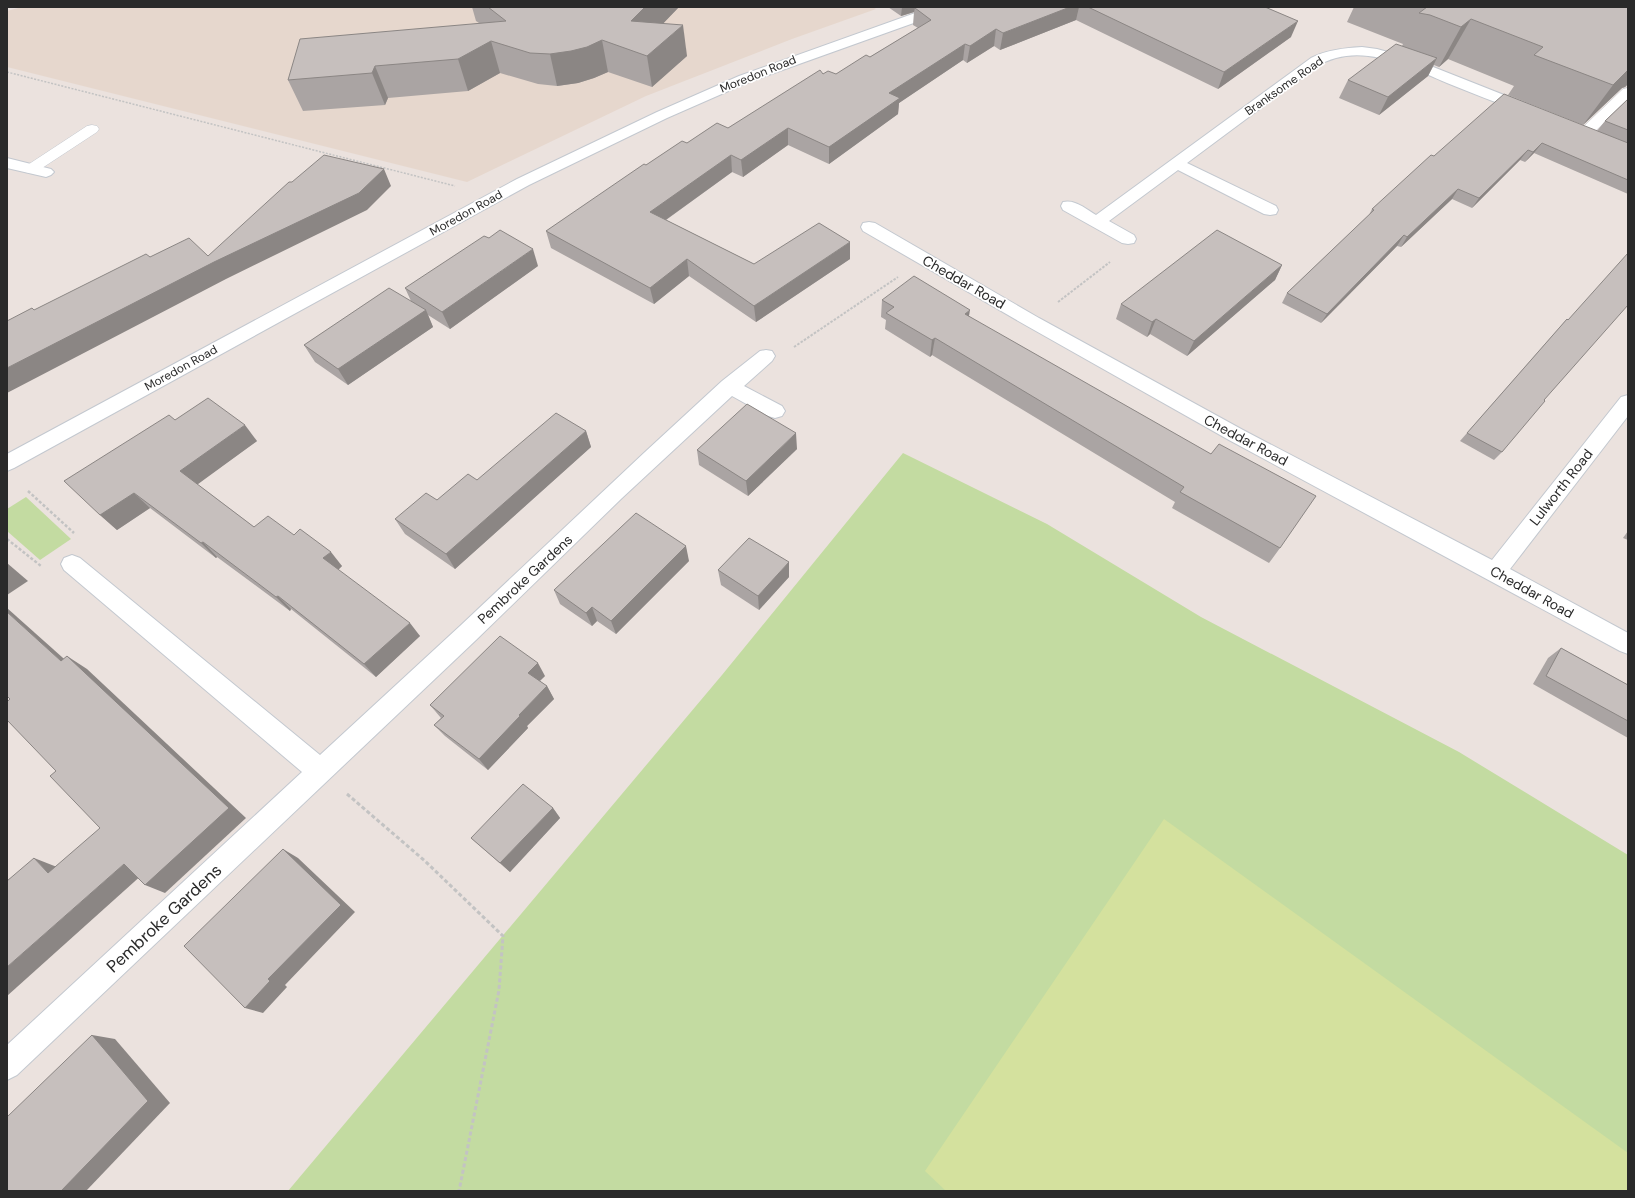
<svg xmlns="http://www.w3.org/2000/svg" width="1635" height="1198" font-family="'DM Sans',sans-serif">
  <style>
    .education { fill: #e6d7cd }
    .green { fill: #c3dba1 }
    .pitch { fill: #d4e19e }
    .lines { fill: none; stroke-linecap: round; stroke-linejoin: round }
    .service-casing { stroke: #c3c8cf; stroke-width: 1 }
    .minor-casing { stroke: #c3c8cf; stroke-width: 2 }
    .tertiary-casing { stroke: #c3c8cf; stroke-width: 2 }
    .path-far3 { stroke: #c3c3c3; stroke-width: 1.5; stroke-dasharray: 2 1.5; stroke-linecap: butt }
    .path-far2 { stroke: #c3c3c3; stroke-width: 2; stroke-dasharray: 2.5 1.5; stroke-linecap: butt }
    .path-far1 { stroke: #c3c3c3; stroke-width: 2.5; stroke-dasharray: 3 2; stroke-linecap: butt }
    .path { stroke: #c3c3c3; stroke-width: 3; stroke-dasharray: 4 2.5; stroke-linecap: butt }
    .service { fill: #fff; fill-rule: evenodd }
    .minor { fill: #fff; fill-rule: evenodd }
    .tertiary { fill: #fff; fill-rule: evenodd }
    .wall { fill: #aaa4a3 }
    .shaded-wall { fill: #8b8684 }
    .building { fill: #c6bfbd; stroke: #8b8684 }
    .labels { text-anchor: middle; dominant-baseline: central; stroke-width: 3.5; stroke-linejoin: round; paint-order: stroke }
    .far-street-label { font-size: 12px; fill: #2a2a2a; stroke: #fff }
    .street-label { font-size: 14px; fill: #2a2a2a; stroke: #fff }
    .near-street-label { font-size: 17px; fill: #2a2a2a; stroke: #fff }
  </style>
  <rect width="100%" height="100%" fill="#ebe2de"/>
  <path class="education" d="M22,7H873L876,9L792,39L646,96L467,182L7,67V11Z"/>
  <g class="green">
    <path d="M903,453L1047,524L1201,617L1459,752L1628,855V1191H288L722,675Z"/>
    <path d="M26,497L71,539L40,560L7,531V509Z"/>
  </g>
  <path class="pitch" d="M1164,819L1628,1153V1191H946L925,1171Z"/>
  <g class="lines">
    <defs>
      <g id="service">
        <path d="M1628,88V100L1590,136L1585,137L1580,136L1578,133L1580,130L1623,89Z"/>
        <path d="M92,125L97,126L99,129L97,132L36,172L31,173L26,172L24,169L26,166L87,126Z"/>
      </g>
      <g id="minor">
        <path d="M1362,47L1377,49L1413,59L1532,106L1534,109L1532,112L1527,113L1522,112C1497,103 1472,93 1447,83C1407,66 1358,40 1316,67L1187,163L1276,206L1278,210L1276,214L1270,215L1264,214L1178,170L1109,221L1134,235L1136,239L1134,243L1128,244L1122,243L1063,210L1061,206L1063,202C1075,199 1086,209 1096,215L1311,58C1326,50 1344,48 1362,47Z"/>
        <path d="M7,158L51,169L54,172L51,175L46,177L7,168Z"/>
        <path d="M869,222L875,223L1039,318L1243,430L1492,560L1621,397L1628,395V416L1510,569L1628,633V654L1620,651L1229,440L1027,326L863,231L861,227L863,223Z"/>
        <path d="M766,350L772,351L775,356L772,361L744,386L782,406L785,411L782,416L775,418L768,416L732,396L622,498L476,640L17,1075L7,1080V1045L302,772L64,570L61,564L64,558L72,555L80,558L320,755L460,626L645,452L722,381L760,351Z"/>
      </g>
      <path id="tertiary" d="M932,7H952L950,10L749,82L667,118L529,185L14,468L7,471V454L517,179L657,112L739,76Z"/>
    </defs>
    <use href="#service" class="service-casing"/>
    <use href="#minor" class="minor-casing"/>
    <use href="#tertiary" class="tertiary-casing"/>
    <path class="path-far3" d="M7,72L455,186"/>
    <g class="path-far2">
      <path d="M1058,302L1110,262"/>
      <path d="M794,347L898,277"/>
    </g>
    <g class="path-far1">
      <path d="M28,491L74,533"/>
      <path d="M7,539L41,566"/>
    </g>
    <path class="path" d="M347,794L425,861L503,936L499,990L459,1191"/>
    <use href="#service" class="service"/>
    <use href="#minor" class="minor"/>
    <use href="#tertiary" class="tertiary"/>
  </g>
  <g class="wall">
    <path d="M472,7H679L663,23L687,56L652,87L608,72L594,78L578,83L557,86L538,84L500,73L468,91L388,98L385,105L303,111L288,80L479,23L476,21Z"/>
    <path d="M888,7H1265L1291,37L1218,89L1076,20L1000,50L994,46L967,63L963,60L899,103L898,114L829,164L788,145L743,177L732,172L666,220L754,264L850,259L756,322L689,276L654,304L551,248L546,231L646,165L687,143L728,128L823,74H836L870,57L918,28L913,25L914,12L901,16Z"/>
    <path d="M1354,7H1628V84L1625,87L1622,88L1583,125L1508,95L1514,86L1448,59L1439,67L1434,65L1428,76L1379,115L1339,98L1348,80L1402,46L1403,44L1347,22Z"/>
    <path d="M1628,99V194L1534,153L1525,162L1520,160L1472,208L1452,199L1401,247L1397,246L1321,323L1282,303L1287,293L1369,215L1372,209L1434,156L1597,131L1605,121Z"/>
    <path d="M1282,265L1275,280L1187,356L1150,334L1147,337L1116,319L1121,304Z"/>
    <path d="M538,266L450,329L428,315L433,327L348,385L315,362L304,345L350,315L411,301L405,288Z"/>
    <path d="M882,300L969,316L1280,548L1269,563L1172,508L1175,502L932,355L930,357L885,329L886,320L881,317Z"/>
    <path d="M1567,319L1544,400L1502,452L1494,460L1460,441Z"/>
    <path d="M175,420L257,441L197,484L254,527L294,535L342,566L338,570L420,636L376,677L291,609L290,611L217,557L216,558L150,508L117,530L100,515Z"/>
    <path d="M586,431L591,447L455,569L405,534L395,519L437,500L477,480Z"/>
    <path d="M797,449L748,496L699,465L697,450Z"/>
    <path d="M1628,531V540L1623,538Z"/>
    <path d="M689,561L616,634L597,621L592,626L560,604L554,590Z"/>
    <path d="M718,570L789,577L759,610L721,585Z"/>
    <path d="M1561,648L1628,685V738L1533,684L1548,658Z"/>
    <path d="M545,676L540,681L547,686L554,699L527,726L528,728L488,770L445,736L434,725L441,718L430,705Z"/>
    <path d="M553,808L560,818L510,872L471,838Z"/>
  </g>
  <g class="shaded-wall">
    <path d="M645,7H679L636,52L631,21Z"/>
    <path d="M902,7H928L915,8L914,12L901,16Z"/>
    <path d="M1070,7H1079L1076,20L1000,50L1003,33Z"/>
    <path d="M1471,19L1448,59L1439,67L1461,27Z"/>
    <path d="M1298,21L1291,37L1218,89L1224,72Z"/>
    <path d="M683,25L687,56L652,87L647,56Z"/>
    <path d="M996,29L994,46L967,63L970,46Z"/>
    <path d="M602,40L608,72L594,78L578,83L557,86L550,54Z"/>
    <path d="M491,41L500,73L468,91L458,59Z"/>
    <path d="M965,44L963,60L899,103L898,114L829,164V147L889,93Z"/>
    <path d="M1437,58L1428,76L1379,115L1388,97Z"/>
    <path d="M375,66L388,98L385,105L372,73Z"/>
    <path d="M1628,70V84L1625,87L1622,88L1583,125L1613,85Z"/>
    <path d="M788,128V145L743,177L741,160Z"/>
    <path d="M1542,143L1534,153L1525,162L1533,152Z"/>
    <path d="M1528,150L1520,160L1472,208L1479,198Z"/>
    <path d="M731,155L732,172L653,229L650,212Z"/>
    <path d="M384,169L391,186L367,210L226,279L7,393V368Z"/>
    <path d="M1458,189L1452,199L1401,247L1407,237Z"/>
    <path d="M1404,235L1397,246L1321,323L1327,314Z"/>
    <path d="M850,242V259L756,322L754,306Z"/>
    <path d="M533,249L538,266L450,329L442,312Z"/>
    <path d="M687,259L689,276L654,304L650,288Z"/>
    <path d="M1282,265L1275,280L1187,356L1194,341Z"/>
    <path d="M426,310L433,327L348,385L338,369Z"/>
    <path d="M970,310L967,327L965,314Z"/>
    <path d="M1156,319L1150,334L1147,337L1152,322Z"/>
    <path d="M935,338L932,355L930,357L932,340Z"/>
    <path d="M245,425L257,441L194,487L180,471Z"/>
    <path d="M586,431L591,447L455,569L446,554Z"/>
    <path d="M796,433L797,449L748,496L746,481Z"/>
    <path d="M134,493L150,508L117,530L100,515Z"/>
    <path d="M203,542L217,557L216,558L201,543Z"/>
    <path d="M686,546L689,561L616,634L611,621Z"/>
    <path d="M331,552L342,566L335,573L323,558Z"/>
    <path d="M789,562V577L759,610L758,596Z"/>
    <path d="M7,563L28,581L7,595Z"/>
    <path d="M278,596L291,609L290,611L276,597Z"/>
    <path d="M592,607L597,621L592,626L586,613Z"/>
    <path d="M7,608L81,674L61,661L7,612Z"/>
    <path d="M410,623L420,636L376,677L364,664Z"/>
    <path d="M67,656L87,669L246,818L165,893L145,885Z"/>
    <path d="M538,663L545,676L535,685L528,673Z"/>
    <path d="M547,686L554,699L527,726L528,728L488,770L479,759L519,715Z"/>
    <path d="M553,808L560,818L510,872L500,863Z"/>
    <path d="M283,849L298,858L355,912L285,985L287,987L263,1013L245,1008L268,979Z"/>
    <path d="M34,858L57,867L48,873Z"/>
    <path d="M124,864L144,873L7,996V967Z"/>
    <path d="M92,1035L115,1039L170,1103L86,1191H61Z"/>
  </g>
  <g class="building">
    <path d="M488,7H645L631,21L683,25L647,56L602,40L587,47L571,51L550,54L530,53L491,41L458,59L375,66L372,73L288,80L300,39L506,21Z"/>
    <path d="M918,7H1070L1003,33L996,29L970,46L965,44L889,93L900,98L829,147L788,128L741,160L731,155L650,212L754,264L819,223L850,242L754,306L687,259L650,288L546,231L644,164L646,165L682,141L687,143L717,123L728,128L820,70L823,74L828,71L836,74L866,55L870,57L931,20L915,8Z"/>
    <path d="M1088,7H1265L1298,21L1224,72Z"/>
    <path d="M1427,7H1628V70L1613,85L1534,55L1543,47L1471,19L1461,27L1430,15L1419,13Z"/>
    <path d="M1396,44L1437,58L1388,97L1348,80Z"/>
    <path d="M1504,94L1628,143V180L1542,143L1533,152L1528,150L1479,198L1458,189L1407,237L1404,235L1327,314L1287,293L1374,210L1372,209L1431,155L1434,156Z"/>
    <path d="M1628,99V130L1605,121Z"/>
    <path d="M324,155L384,169L359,193L214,262L7,368V321L32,308L34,310L146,254L150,257L189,238L208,256L289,182H292Z"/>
    <path d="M500,230L533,249L442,312L405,288L484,236L489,238Z"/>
    <path d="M1217,230L1282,265L1194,341L1156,319L1152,322L1121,304Z"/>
    <path d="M1628,253V305L1544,400L1545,401L1502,452L1467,433L1567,319L1568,320Z"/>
    <path d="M914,276L970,310L965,314L1211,454L1219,444L1316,496L1280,548L1180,492L1184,487L935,338L932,340L886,313L894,307L882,300Z"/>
    <path d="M389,288L426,310L338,369L304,345Z"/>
    <path d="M208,398L245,425L180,471L254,527L268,516L294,535L300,529L331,552L323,558L410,623L364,664L278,596L276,597L203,542L201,543L134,493L100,515L64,481L169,415L175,420Z"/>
    <path d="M747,404L796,433L746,481L697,450Z"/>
    <path d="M556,413L586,431L446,554L395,519L426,493L437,500L468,474L477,480Z"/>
    <path d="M636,513L686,546L611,621L592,607L586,613L554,590Z"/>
    <path d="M749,538L789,562L758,596L718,570Z"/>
    <path d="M7,612L61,661L67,656L229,808L145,885L124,864L7,967V881L34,858L48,873L100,828L50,776L56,771L7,720V702L10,699L7,696Z"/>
    <path d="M500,636L538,663L528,673L547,686L519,715L520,716L479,759L434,725L444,716L430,705Z"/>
    <path d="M1561,648L1628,685V721L1546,676Z"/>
    <path d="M523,784L553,808L500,863L471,838Z"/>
    <path d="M283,849L341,905L268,979L270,981L245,1008L184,946Z"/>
    <path d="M92,1035L148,1101L61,1191H7V1117Z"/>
  </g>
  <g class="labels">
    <g class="far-street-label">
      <text transform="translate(758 74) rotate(-22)">Moredon Road</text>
      <text transform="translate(1284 86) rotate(-35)">Branksome Road</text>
      <text transform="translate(466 213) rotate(-29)">Moredon Road</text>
      <text transform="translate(181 368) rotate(-29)">Moredon Road</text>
    </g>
    <g class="street-label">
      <text transform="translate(964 282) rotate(30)">Cheddar Road</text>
      <text transform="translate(1246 440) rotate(28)">Cheddar Road</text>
      <text transform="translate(1561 487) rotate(-52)">Lulworth Road</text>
      <text transform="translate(525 579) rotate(-43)">Pembroke Gardens</text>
      <text transform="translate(1532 592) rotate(29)">Cheddar Road</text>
    </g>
    <g class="near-street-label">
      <text transform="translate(164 918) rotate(-43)">Pembroke Gardens</text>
    </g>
  </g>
  <rect width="1635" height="1198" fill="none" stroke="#2a2a2a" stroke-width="16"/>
</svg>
